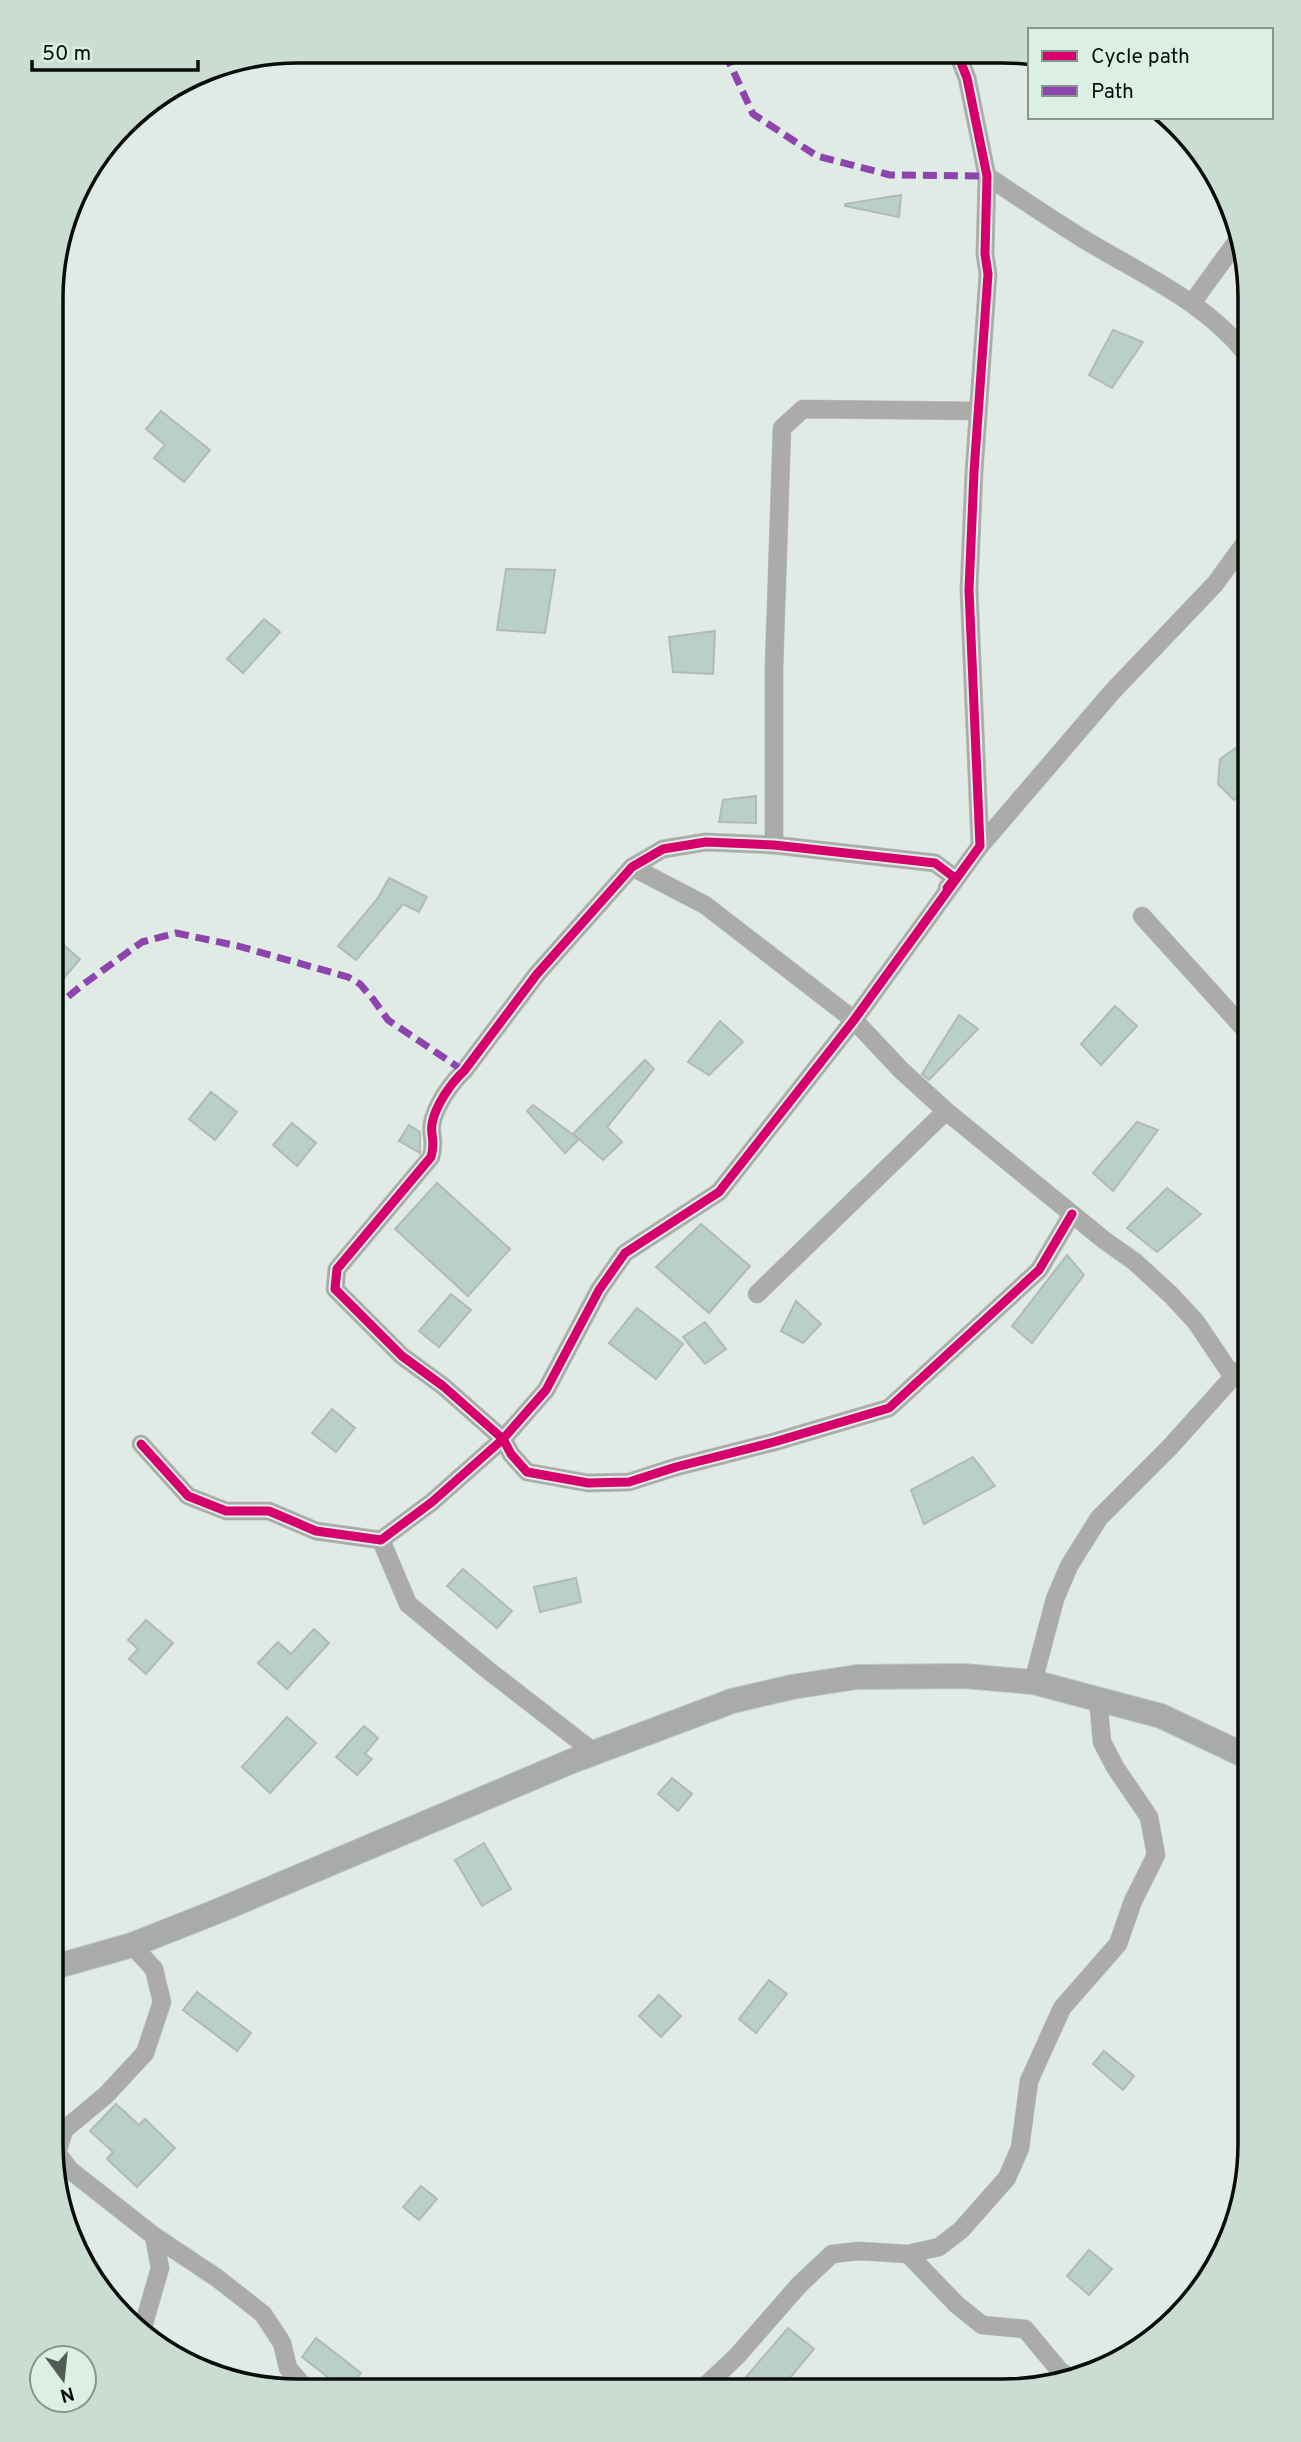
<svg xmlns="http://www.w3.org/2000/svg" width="1301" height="2442" font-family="Overpass,sans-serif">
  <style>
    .building { fill: #b8d0c5; stroke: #b1bab5; stroke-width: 2 }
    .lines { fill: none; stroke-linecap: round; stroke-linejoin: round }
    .street-casing { stroke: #bec7c2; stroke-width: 19 }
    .secondary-casing { stroke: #bec7c2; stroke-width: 26 }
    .street { stroke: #abacaa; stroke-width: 18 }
    .secondary { stroke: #a9aba9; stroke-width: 24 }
    .quiet { stroke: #8e44ad; stroke-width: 7; stroke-dasharray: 14 7; stroke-linecap: butt }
    .cycleway-casing { stroke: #dcefe5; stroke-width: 13 }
    .cycleway { stroke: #d6006c; stroke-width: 9 }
    .rim { fill: none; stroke: #070d0a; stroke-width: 3.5 }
  </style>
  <rect width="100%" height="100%" fill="#e0ebe5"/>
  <g class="building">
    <path d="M901,195L899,217L845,206V204Z"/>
    <path d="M1113,330L1143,342L1112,388L1089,375Z"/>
    <path d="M161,411L210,450L184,482L154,458L165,445L146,429Z"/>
    <path d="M506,569L555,570L545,633L497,630Z"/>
    <path d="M264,619L280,632L243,673L227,659Z"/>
    <path d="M715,631L713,674L673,672L669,637Z"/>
    <path d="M1236,748L1243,752L1250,750V784L1234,800L1218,784L1220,759Z"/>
    <path d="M756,796V823L719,822L723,800Z"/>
    <path d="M389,878L427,897L419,912L403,904L356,960L338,946L378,898Z"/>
    <path d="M60,942L80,959L52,992V951Z"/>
    <path d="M1115,1006L1137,1026L1101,1065L1081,1044Z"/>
    <path d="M959,1015L978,1029L929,1080L922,1074Z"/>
    <path d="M720,1021L743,1042L709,1075L688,1062Z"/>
    <path d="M645,1060L654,1069L607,1127L622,1142L603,1160L573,1134Z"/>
    <path d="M211,1092L237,1112L215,1140L189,1119Z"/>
    <path d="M533,1105L579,1139L565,1153L527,1111Z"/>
    <path d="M1137,1122L1158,1130L1113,1191L1093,1173Z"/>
    <path d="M292,1123L316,1143L297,1166L273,1145Z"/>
    <path d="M409,1125L420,1132V1153L399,1141Z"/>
    <path d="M437,1183L510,1249L468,1296L395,1229Z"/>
    <path d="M1167,1188L1201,1214L1157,1252L1127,1228Z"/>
    <path d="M701,1224L750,1266L709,1313L656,1267Z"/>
    <path d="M1067,1255L1084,1275L1032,1343L1012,1326Z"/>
    <path d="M451,1294L471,1310L439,1347L419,1331Z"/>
    <path d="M796,1301L821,1324L803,1343L781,1331Z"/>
    <path d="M637,1308L683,1344L656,1379L609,1343Z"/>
    <path d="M705,1322L726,1349L705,1364L683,1337Z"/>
    <path d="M332,1409L355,1428L336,1452L312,1433Z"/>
    <path d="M973,1457L995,1486L924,1524L911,1490Z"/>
    <path d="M463,1569L512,1611L497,1628L447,1586Z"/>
    <path d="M576,1578L581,1602L540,1612L534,1587Z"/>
    <path d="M146,1620L173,1643L146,1674L129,1659L138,1649L128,1640Z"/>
    <path d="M314,1629L329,1643L287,1689L258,1663L278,1642L291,1654Z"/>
    <path d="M287,1717L316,1743L270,1793L242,1767Z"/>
    <path d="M364,1726L378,1738L365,1754L372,1759L357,1775L336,1757Z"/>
    <path d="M672,1778L692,1794L678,1811L658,1794Z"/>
    <path d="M484,1843L511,1889L482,1906L455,1860Z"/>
    <path d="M769,1980L787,1994L756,2033L739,2019Z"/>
    <path d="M197,1992L251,2033L237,2051L183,2010Z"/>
    <path d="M659,1995L681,2016L661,2037L639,2016Z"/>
    <path d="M1104,2051L1134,2076L1123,2090L1093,2064Z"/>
    <path d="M116,2104L139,2125L145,2119L175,2148L137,2187L107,2159L113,2152L90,2131Z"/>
    <path d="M421,2186L437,2199L419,2220L403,2207Z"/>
    <path d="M1089,2250L1112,2269L1089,2295L1067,2276Z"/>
    <path d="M788,2328L814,2349L779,2391L735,2390Z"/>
    <path d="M316,2338L361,2373L348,2389H343L302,2357Z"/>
  </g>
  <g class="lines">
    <defs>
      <g id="street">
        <path d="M987,176C1023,200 1058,224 1095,246C1150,278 1212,307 1250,359"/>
        <path d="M1192,303L1240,237"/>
        <path d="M774,845V668L782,428L803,409L978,411"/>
        <path d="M980,846L1112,692L1215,584L1250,536"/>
        <path d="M632,867L705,905L854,1020L901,1070L946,1111L1104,1240L1135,1262L1171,1295L1196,1322L1233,1377L1170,1447L1099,1518L1069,1566L1055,1599L1033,1682"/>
        <path d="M947,888L955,878L935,863L774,845L706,842L663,849L632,867L537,974L464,1071C451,1083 435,1106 432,1124C430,1136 436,1141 431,1157L337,1269L335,1289L402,1356L443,1386L503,1439L511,1454L527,1472L588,1483L629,1482L676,1467L774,1442L889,1408L1039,1270L1072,1214"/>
        <path d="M1142,916L1250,1035"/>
        <path d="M757,1294L946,1111"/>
        <path d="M1233,1377L1250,1361"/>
        <path d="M141,1444L188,1496L226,1511H269L316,1531L381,1540L432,1502L503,1439L546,1390L599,1290L625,1253L719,1192L854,1020L980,846L969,590L974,472L988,274L985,254L987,176L967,78L958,55"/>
        <path d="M381,1540L408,1604L489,1671L595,1753"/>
        <path d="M132,1945L154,1969L162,2002L145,2053L106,2095L64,2130L57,2153L70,2170L154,2236L160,2268L141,2334"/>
        <path d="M154,2236L217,2278L263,2314L282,2343L288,2368L306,2389"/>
        <path d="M908,2254L956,2304L982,2325L1025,2329L1060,2371L1074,2380"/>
        <path d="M701,2390L737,2356L799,2285L832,2254L859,2251L908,2254L939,2247L961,2230L1007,2178L1020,2148L1029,2081L1062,2008L1118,1944L1133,1901L1156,1855L1149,1817L1115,1767L1102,1742L1098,1698"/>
      </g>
      <path id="secondary" d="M51,1968L132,1945L218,1911L572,1761L732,1701L792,1687L857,1677L964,1676L1033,1682L1161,1716L1250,1758"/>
    </defs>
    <use href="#street" class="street-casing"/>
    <use href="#secondary" class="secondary-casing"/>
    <use href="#street" class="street"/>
    <use href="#secondary" class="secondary"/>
    <g class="quiet">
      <path d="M725,53L753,114L817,156L890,175L987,176"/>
      <path d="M52,1010L81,986L142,942L176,933L238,946L348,977L360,984L373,999L388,1020L464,1071"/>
    </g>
    <defs>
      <g id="cycleway">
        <path d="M947,888L955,878L935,863L774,845L706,842L663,849L632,867L537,974L464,1071C451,1083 435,1106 432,1124C430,1136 436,1141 431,1157L337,1269L335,1289L402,1356L443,1386L503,1439L511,1454L527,1472L588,1483L629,1482L676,1467L774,1442L889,1408L1039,1270L1072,1214"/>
        <path d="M141,1444L188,1496L226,1511H269L316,1531L381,1540L432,1502L503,1439L546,1390L599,1290L625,1253L719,1192L854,1020L980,846L969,590L974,472L988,274L985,254L987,176L967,78L958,55"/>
      </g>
    </defs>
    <use href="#cycleway" class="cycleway-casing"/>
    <use href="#cycleway" class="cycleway"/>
  </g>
  <path d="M0 0H1301V2442H0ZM298 63H1003A235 235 0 0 1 1238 298V2144A235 235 0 0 1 1003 2379H298A235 235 0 0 1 63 2144V298A235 235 0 0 1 298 63Z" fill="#cbddd3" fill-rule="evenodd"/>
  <path class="rim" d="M298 63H1003A235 235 0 0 1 1238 298V2144A235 235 0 0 1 1003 2379H298A235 235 0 0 1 63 2144V298A235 235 0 0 1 298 63Z"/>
  <rect x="1028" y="28" width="245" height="91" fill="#dcefe5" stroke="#87958d" stroke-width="2"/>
  <rect x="1042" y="51" width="35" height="10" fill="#d6006c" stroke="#87958d" stroke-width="2"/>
  <text x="1091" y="63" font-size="21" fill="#070d0a">Cycle path</text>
  <rect x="1042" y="86" width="35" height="10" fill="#8e44ad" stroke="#87958d" stroke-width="2"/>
  <text x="1091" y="98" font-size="21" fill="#070d0a">Path</text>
  <g transform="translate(63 2379) rotate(165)"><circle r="33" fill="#dcefe5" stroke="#87958d" stroke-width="2"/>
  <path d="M0-5L12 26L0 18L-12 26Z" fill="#535b57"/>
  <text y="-10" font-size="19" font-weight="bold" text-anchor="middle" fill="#070d0a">N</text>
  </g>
  <path d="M32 60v10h166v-10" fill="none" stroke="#070d0a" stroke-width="3.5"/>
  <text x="42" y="60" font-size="21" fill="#070d0a" stroke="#dcefe5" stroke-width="5" paint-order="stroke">50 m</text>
</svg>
